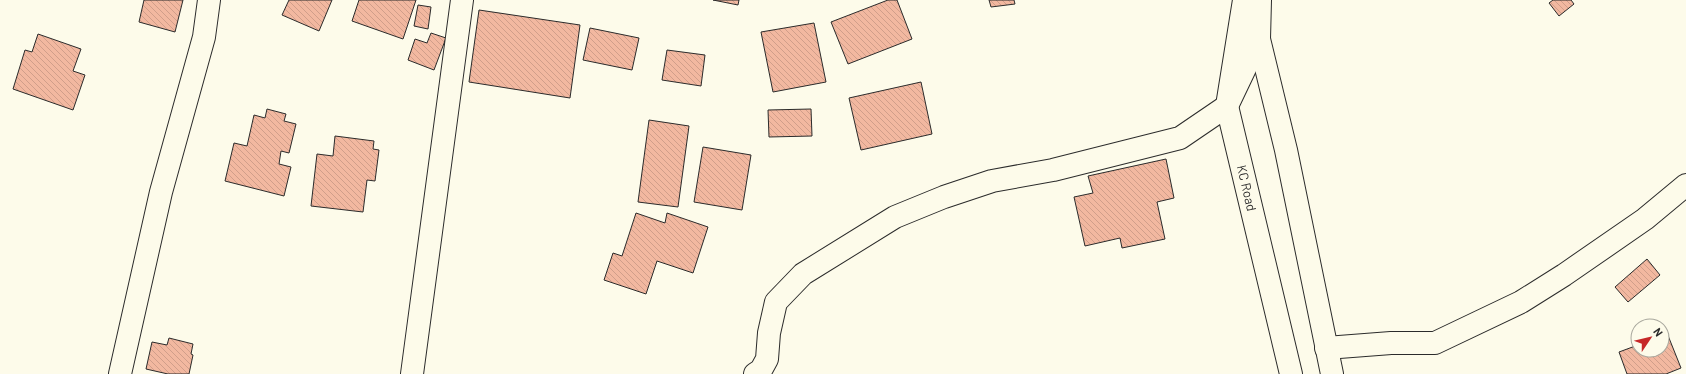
<svg xmlns="http://www.w3.org/2000/svg" width="1686" height="374" font-family="Barlow,sans-serif">
  <style>
    .building { fill: url(#building-back-hatch); stroke: #2b2b2b }
    .lines { fill: none; stroke-linecap: round; stroke-linejoin: round }
    .minor-casing { stroke: #2b2b2b; stroke-width: 24 }
    .minor { stroke: #fdfbea; stroke-width: 22 }
    .labels { text-anchor: middle; dominant-baseline: central; stroke-width: 3; stroke-linejoin: round; paint-order: stroke }
    .street-label { font-size: 13px; fill: #2b2b2b; stroke: #fdfbea }
  </style>
  <defs>
    <pattern id="building-back-hatch" width="6" height="6" patternUnits="userSpaceOnUse"><rect width="6" height="6" fill="#f2b8a0"/><path d="M-1 5l2 2M0 0l6 6M5-1l2 2" fill="none" stroke="#d09e8a"/></pattern>
  </defs>
  <rect width="100%" height="100%" fill="#fdfbea"/>
  <g class="building">
    <path d="M144,0H183L175,32L139,22Z"/>
    <path d="M289,0H332L319,31L282,15Z"/>
    <path d="M359,0H416L403,39L352,21Z"/>
    <path d="M713,0H739L738,5Z"/>
    <path d="M888,0H897L912,39L848,64L831,22Z"/>
    <path d="M989,0H1014L1015,4L991,7Z"/>
    <path d="M1553,0H1571L1574,4L1559,16L1549,3Z"/>
    <path d="M418,5L431,7L428,29L414,26Z"/>
    <path d="M479,10L580,25L570,98L469,82Z"/>
    <path d="M814,23L826,82L773,92L761,32Z"/>
    <path d="M590,28L639,38L632,70L583,60Z"/>
    <path d="M431,33L446,38L434,70L408,60L415,39L427,43Z"/>
    <path d="M38,34L81,49L73,71L85,75L73,110L13,89L25,50L32,52Z"/>
    <path d="M667,50L705,55L701,86L662,80Z"/>
    <path d="M921,82L932,134L861,150L849,98Z"/>
    <path d="M267,109L286,114L284,121L296,124L289,153L281,151L279,164L291,167L284,196L225,181L234,143L247,146L254,115L265,118Z"/>
    <path d="M811,109L812,136L769,137L768,110Z"/>
    <path d="M649,120L689,126L678,207L638,202Z"/>
    <path d="M335,136L374,141L373,149L379,150L375,181L367,180L363,212L311,206L317,154L333,156Z"/>
    <path d="M703,147L751,155L742,210L694,202Z"/>
    <path d="M1166,159L1174,198L1157,202L1165,239L1122,248L1120,238L1085,246L1074,197L1093,193L1088,176Z"/>
    <path d="M636,213L665,223L667,213L708,227L693,273L657,261L646,294L604,280L613,253L622,256Z"/>
    <path d="M1647,259L1660,275L1628,302L1615,287Z"/>
    <path d="M1667,333L1681,368L1666,374H1627L1619,352L1638,345V350H1662V335Z"/>
    <path d="M169,338L193,344L191,354L193,355L189,374H168L146,369L152,342L167,345Z"/>
  </g>
  <g class="lines">
    <defs>
      <g id="minor">
        <path d="M1244,0L1227,106L1291,374"/>
        <path d="M1259,39L1286,150L1332,374"/>
        <path d="M1326,348L1391,343H1435L1521,302L1564,275L1645,219L1686,185"/>
        <path d="M120,374L161,192L204,37L209,0"/>
        <path d="M412,374L462,0"/>
        <path d="M755,374L761,370L767,359L769,333L776,302L803,274L895,217L944,197L992,181L1053,170L1180,138L1227,106L1259,39L1260,0"/>
      </g>
    </defs>
    <use href="#minor" class="minor-casing"/>
    <use href="#minor" class="minor"/>
  </g>
  <g class="labels">
    <g class="street-label">
      <text transform="translate(1247 188) rotate(77)">KC Road</text>
    </g>
  </g>
  <g transform="translate(1650 338) rotate(55)"><circle r="19" fill="#fdfbea" stroke="#a9a89e"/>
  <path d="M0-3L7 15L0 10L-7 15Z" fill="#c62828"/>
  <text y="-6" font-size="11" font-weight="bold" text-anchor="middle" fill="#2b2b2b">N</text>
  </g>
</svg>
